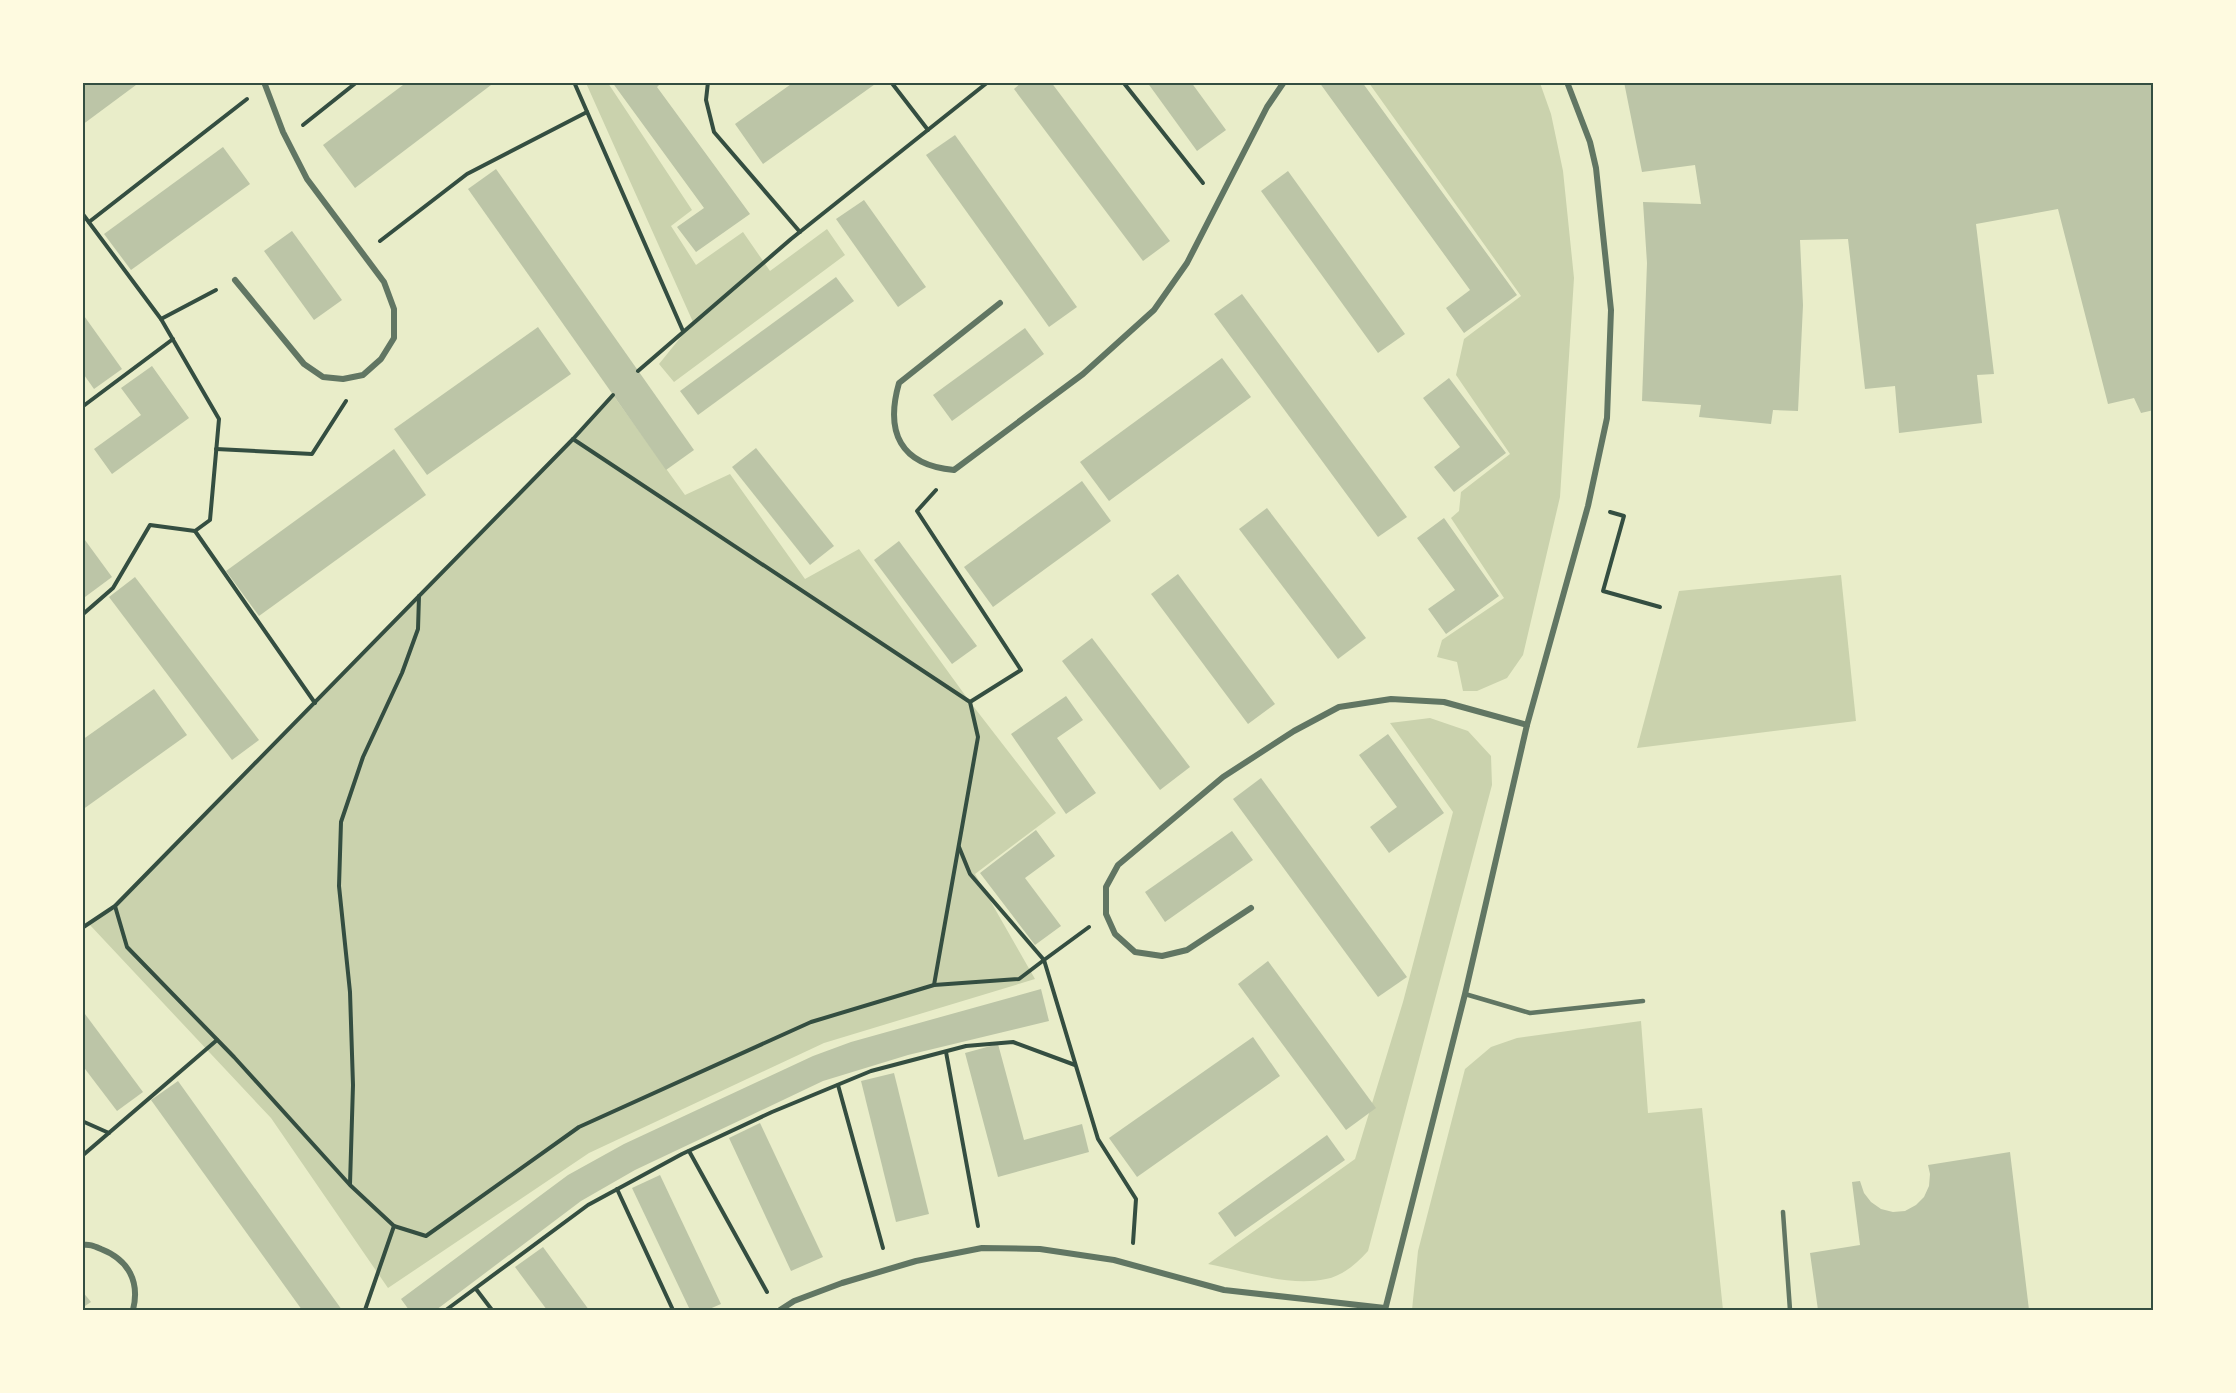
<svg xmlns="http://www.w3.org/2000/svg" width="2236" height="1393" font-family="'Work Sans',sans-serif">
  <style>
    .green { fill: #cad2ad }
    .building { fill: #bcc5a7 }
    .lines { fill: none; stroke-linecap: round; stroke-linejoin: round }
    .path { stroke: #344e41; stroke-width: 4 }
    .service { stroke: #617663; stroke-width: 4.5 }
    .minor { stroke: #617663; stroke-width: 6 }
    .neatline { fill: none; stroke: #344e41; stroke-width: 2 }
  </style>
  <rect width="100%" height="100%" fill="#e9edc9"/>
  <g class="green">
    <path d="M586,83H608L692,210L671,226L696,265L743,232L770,271L827,229L845,255L674,382L659,364L693,322Z"/>
    <path d="M1369,83H1540L1551,114L1563,171L1574,278L1560,497L1523,655L1507,678L1477,691H1463L1457,662L1437,657L1442,640L1504,598L1451,518L1459,511L1461,492L1510,454L1456,375L1464,339L1521,296Z"/>
    <path d="M613,395L685,495L730,474L805,579L859,549L970,702L1056,813L975,874L1035,979L824,1043L589,1153L388,1288L271,1118L89,924L115,906L573,439Z"/>
    <path d="M1841,575L1856,721L1637,748L1679,591Z"/>
    <path d="M1430,718L1468,731L1491,756L1492,785L1368,1251C1357,1263 1343,1276 1326,1279C1288,1287 1245,1271 1208,1264L1355,1159L1403,1002L1453,812L1390,723Z"/>
    <path d="M1641,1021L1648,1113L1702,1108L1723,1310H1412L1418,1251L1465,1069L1491,1047L1517,1038Z"/>
  </g>
  <g class="building">
    <path d="M82,82H140L82,125Z"/>
    <path d="M407,82H495L355,188L323,145Z"/>
    <path d="M612,82H662L657,87L750,214L696,252L677,227L704,208Z"/>
    <path d="M794,82H878L763,164L735,124Z"/>
    <path d="M1022,82H1051L1170,241L1143,261L1014,89Z"/>
    <path d="M1147,82H1191L1226,130L1197,151Z"/>
    <path d="M1319,82H1362L1517,295L1464,333L1446,308L1470,290Z"/>
    <path d="M1624,82H2154V410L2141,413L2134,398L2108,404L2058,209L1976,224L1994,374L1977,375L1982,423L1899,433L1895,386L1865,389L1848,239L1800,240L1803,305L1798,411L1773,410L1771,424L1699,417L1701,405L1642,401L1647,263L1643,202L1701,204L1695,165L1642,172Z"/>
    <path d="M955,135L1077,307L1049,327L926,155Z"/>
    <path d="M223,147L250,184L131,270L104,234Z"/>
    <path d="M496,169L694,450L666,470L468,189Z"/>
    <path d="M1288,171L1405,334L1378,353L1261,191Z"/>
    <path d="M864,200L926,287L898,307L836,219Z"/>
    <path d="M292,231L342,300L314,320L264,251Z"/>
    <path d="M836,277L854,301L698,415L680,391Z"/>
    <path d="M1242,294L1407,517L1378,537L1214,314Z"/>
    <path d="M82,313L122,369L94,389L82,372Z"/>
    <path d="M538,327L571,374L427,475L394,429Z"/>
    <path d="M1025,328L1044,354L952,421L933,395Z"/>
    <path d="M1222,358L1251,397L1109,501L1080,462Z"/>
    <path d="M152,366L189,418L112,474L94,449L141,415L121,388Z"/>
    <path d="M1449,378L1506,453L1454,492L1434,467L1460,447L1423,398Z"/>
    <path d="M756,448L834,546L810,565L732,467Z"/>
    <path d="M394,449L426,495L259,616L226,571Z"/>
    <path d="M1082,481L1111,521L993,607L964,567Z"/>
    <path d="M1267,508L1366,638L1338,659L1239,529Z"/>
    <path d="M1444,518L1499,596L1446,634L1428,609L1455,590L1417,538Z"/>
    <path d="M82,536L112,577L85,597L82,594Z"/>
    <path d="M899,541L977,646L952,664L874,560Z"/>
    <path d="M1178,574L1275,704L1248,724L1151,594Z"/>
    <path d="M135,577L259,740L232,760L109,597Z"/>
    <path d="M1092,638L1190,767L1160,790L1062,661Z"/>
    <path d="M154,689L187,735L82,810V740Z"/>
    <path d="M1066,696L1083,720L1057,738L1096,793L1066,814L1011,734Z"/>
    <path d="M1388,734L1444,813L1389,853L1370,827L1397,807L1359,755Z"/>
    <path d="M1261,778L1407,977L1378,997L1233,799Z"/>
    <path d="M1036,830L1055,856L1025,878L1061,926L1035,945L980,873Z"/>
    <path d="M1232,831L1253,860L1165,922L1145,892Z"/>
    <path d="M1268,961L1376,1108L1346,1130L1238,984Z"/>
    <path d="M1041,989L1049,1021L908,1055L823,1081L635,1170L581,1201L436,1310H409L401,1299L568,1175L624,1144L813,1056L851,1042Z"/>
    <path d="M82,1010L143,1092L117,1111L82,1065Z"/>
    <path d="M1253,1037L1280,1076L1137,1177L1109,1138Z"/>
    <path d="M998,1044L1024,1140L1082,1124L1089,1152L998,1177L965,1053Z"/>
    <path d="M894,1073L929,1214L896,1222L861,1081Z"/>
    <path d="M178,1081L342,1310H302L151,1100Z"/>
    <path d="M760,1123L823,1257L791,1271L729,1138Z"/>
    <path d="M1327,1135L1345,1160L1235,1237L1218,1213Z"/>
    <path d="M2010,1152L2029,1310H1818L1810,1253L1860,1245L1852,1182L1860,1181L1864,1193L1871,1202L1881,1209L1893,1212L1905,1211L1916,1205L1924,1197L1929,1186L1930,1174L1928,1165Z"/>
    <path d="M660,1175L721,1304L707,1310H690L632,1188Z"/>
    <path d="M543,1247L589,1310H547L515,1267Z"/>
    <path d="M82,1291L91,1302L82,1308Z"/>
  </g>
  <g class="lines">
    <g class="path">
      <path d="M574,82L683,331"/>
      <path d="M708,82L706,100L714,132L800,232"/>
      <path d="M891,82L928,130"/>
      <path d="M1123,82L1203,183"/>
      <path d="M303,125L357,82"/>
      <path d="M82,213L161,319L219,419L210,520L195,531L315,703"/>
      <path d="M89,222L247,99"/>
      <path d="M380,241L467,174L587,112"/>
      <path d="M161,319L216,290"/>
      <path d="M638,371L791,239L988,82"/>
      <path d="M82,407L173,339"/>
      <path d="M573,439L613,395"/>
      <path d="M216,449L312,454L346,401"/>
      <path d="M936,490L917,511L1021,670L970,702"/>
      <path d="M1610,512L1624,516L1603,591L1660,607"/>
      <path d="M82,615L113,588L150,525L195,531"/>
      <path d="M1089,927L1044,960L1098,1139L1136,1199L1133,1243"/>
      <path d="M82,928L115,906L573,439L970,702L978,737L934,985L811,1022L579,1127L426,1236L394,1226L350,1185L234,1057L127,947L115,906"/>
      <path d="M934,985L1019,979L1044,960L970,874L959,847"/>
      <path d="M946,1052L978,1226"/>
      <path d="M838,1085L883,1248"/>
      <path d="M82,1121L109,1133"/>
      <path d="M689,1151L767,1292"/>
      <path d="M82,1156L217,1040"/>
      <path d="M350,1184L353,1085L350,992L339,886L341,822L363,757L402,673L418,629L419,596"/>
      <path d="M617,1189L673,1310"/>
      <path d="M476,1289L492,1310"/>
      <path d="M365,1310L394,1226"/>
      <path d="M446,1310L588,1205L682,1154L772,1112L871,1071L966,1046L1013,1042L1075,1065"/>
    </g>
    <g class="service">
      <path d="M1465,994L1530,1013L1643,1001"/>
      <path d="M1783,1212L1790,1310"/>
    </g>
    <g class="minor">
      <path d="M235,280L304,364L323,377L343,379L363,375L381,359L394,338V309L384,282L307,179L283,132L264,82"/>
      <path d="M1000,303L899,383C885,432 900,465 954,470L1083,374L1154,310L1187,263L1267,107L1284,82"/>
      <path d="M1251,908L1187,950L1162,956L1135,952L1115,934L1106,914V887L1118,865L1223,777L1294,731L1339,707L1391,699L1444,702L1527,725"/>
      <path d="M82,1245C90,1244 94,1246 101,1249C129,1260 140,1282 133,1310"/>
      <path d="M780,1310L794,1301L842,1283L916,1261L982,1248L1040,1249L1114,1260L1224,1290L1385,1308"/>
      <path d="M1385,1310L1465,994L1527,725L1588,506L1607,418L1611,310L1596,168L1590,142L1567,82"/>
    </g>
  </g>
  <rect width="2236" height="1393" fill="none" stroke="#fefae0" stroke-width="168"/>
  <rect x="84" y="84" width="2068" height="1225" class="neatline"/>
</svg>
